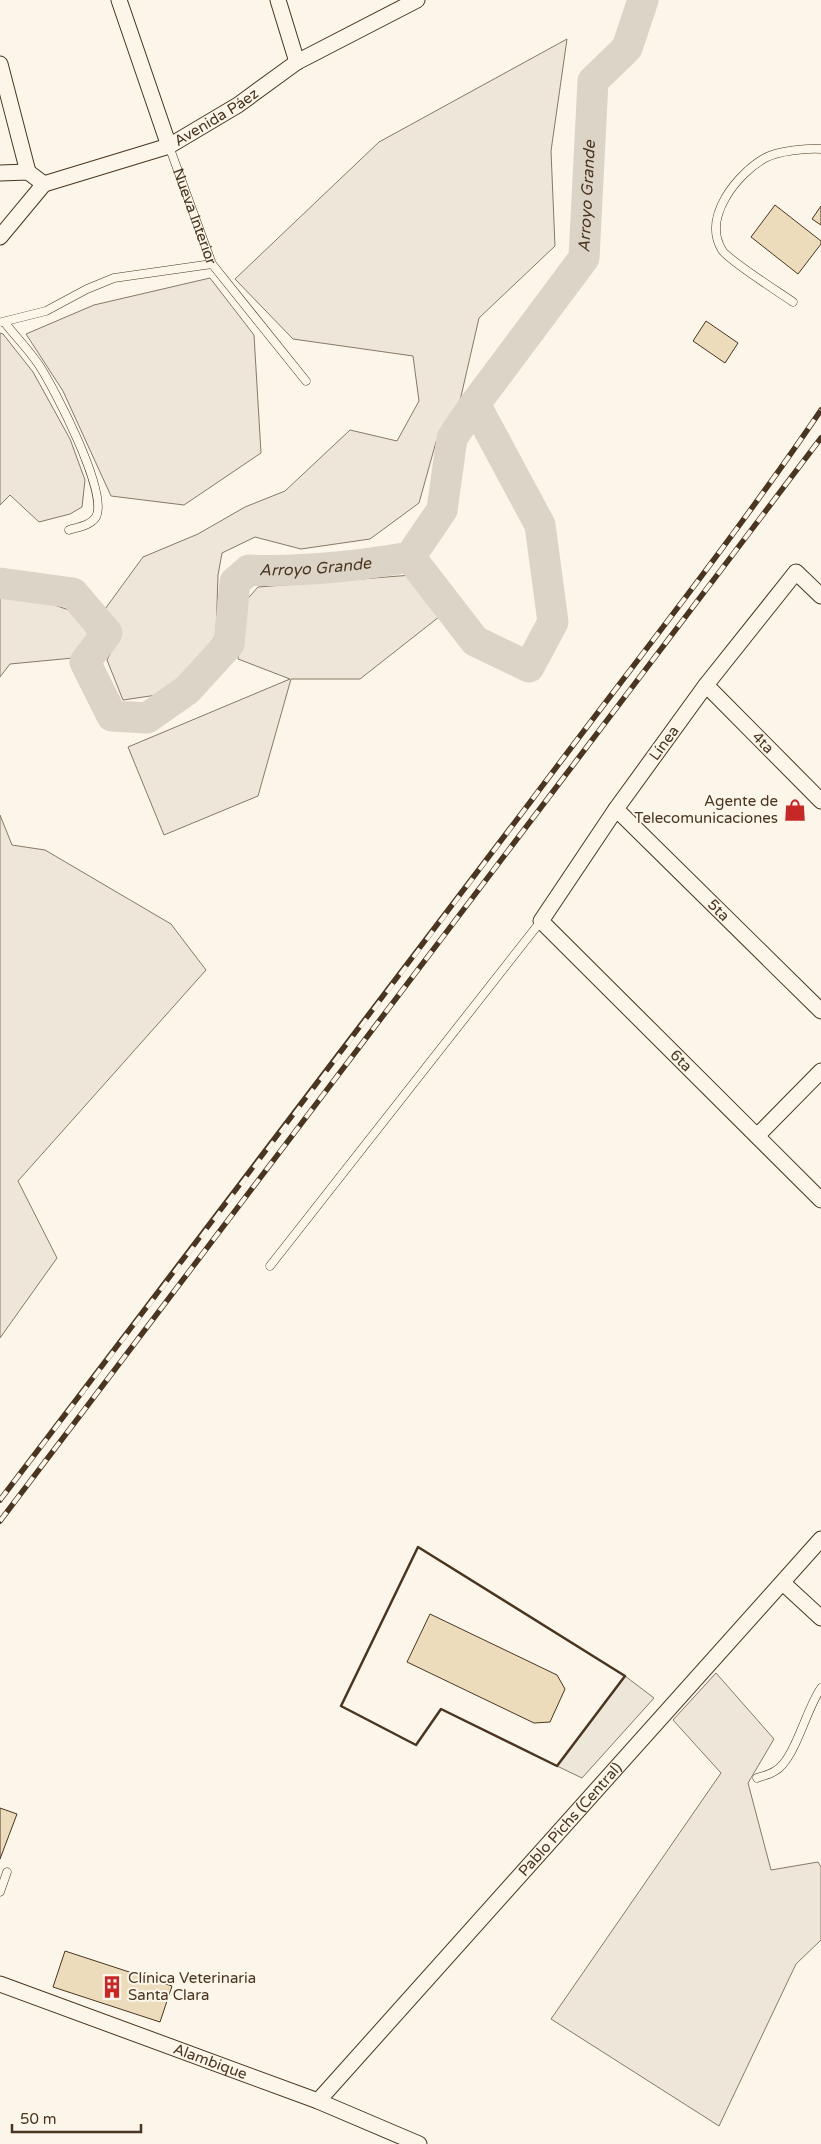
<svg xmlns="http://www.w3.org/2000/svg" width="821" height="2144" font-family="'Varela Round',sans-serif">
  <style>
    .green { fill: #ede6d9; stroke: #887966 }
    .parking { fill: #ede7d9; stroke: #887966 }
    .lines { fill: none; stroke-linecap: round; stroke-linejoin: round }
    .river { stroke: #dcd4c6; stroke-width: 31 }
    .building { fill: #ecdcbc; stroke: #4a3520 }
    .lane-casing { stroke: #4a3520; stroke-width: 9 }
    .street-casing { stroke: #4a3520; stroke-width: 17 }
    .lane { stroke: #fbf6e9; stroke-width: 8 }
    .street { stroke: #fbf6e9; stroke-width: 15 }
    .rail-casing { stroke: #4a3520; stroke-width: 5.5 }
    .rail { stroke: #fbf6e9; stroke-width: 4; stroke-dasharray: 11; stroke-linecap: butt }
    .wall { stroke: #4a3520; stroke-width: 2.5 }
    .labels { text-anchor: middle; dominant-baseline: central; stroke-width: 4; stroke-linejoin: round; paint-order: stroke }
    .street-label { font-size: 15px; fill: #4a3520; stroke: #fbf6e9 }
    .poi-label { font-size: 15px; fill: #4a3520; stroke: #fbf6e9; text-anchor: end }
    .water-label { font-size: 16px; font-style: italic; fill: #4a3520; stroke: #fbf6e9 }
  </style>
  <rect width="100%" height="100%" fill="#fbf6e9"/>
  <g class="green">
    <path d="M567,39L551,151L555,246L479,318L459,405L436,442L419,503L370,539L301,549L255,537L222,553L218,575L216,635L191,670L157,695L123,700L107,660L118,637L105,609L143,557L198,534L245,507L285,491L350,430L397,441L419,401L413,356L293,339L235,279L379,142Z"/>
    <path d="M210,278L254,335L261,453L184,505L111,496L63,391L26,334L94,305Z"/>
    <path d="M0,333L3,334L33,372L70,439L85,480L82,507L70,514L39,522L10,495L0,505Z"/>
    <path d="M412,575L444,613L360,679H291L258,796L164,835L128,747L290,679L238,659L243,604L258,587Z"/>
    <path d="M16,592L69,610L97,635L73,658L10,664L0,677V595Z"/>
    <path d="M0,815L12,845L45,850L171,924L206,970L18,1181L57,1258L0,1338Z"/>
    <path d="M716,1673L774,1739L748,1783L771,1870L818,1862L821,1867V1940L796,1964L719,2126L551,2019L721,1773L673,1720Z"/>
  </g>
  <path class="parking" d="M625,1676L654,1698L582,1778L557,1766Z"/>
  <g class="lines">
    <g class="river">
      <path d="M410,557L475,641L529,667L553,622L540,525L475,404"/>
      <path id="s1" d="M0,583L73,593L107,633L85,662L112,716L147,718L187,690L229,644L235,582L249,570C302,572 358,566 410,557L442,510L452,438L475,404L584,258L593,81L627,48L643,0"/>
    </g>
  </g>
  <g class="building">
    <path d="M775,205L821,241V244L798,274L751,237Z"/>
    <path d="M821,206V225L812,219Z"/>
    <path d="M706,321L738,343L725,363L693,341Z"/>
    <path d="M430,1614L557,1675L565,1689L550,1722L534,1723L407,1662Z"/>
    <path d="M0,1808L17,1814L0,1859Z"/>
    <path d="M65,1951L172,1986L160,2022L53,1987Z"/>
  </g>
  <g class="lines">
    <defs>
      <g id="lane">
        <path id="s2" d="M169,146L212,264L306,381"/>
        <path d="M793,302C780,293 728,260 722,250C702,217 737,174 765,158C778,151 806,148 821,149"/>
        <path d="M2,322L46,311L87,289L114,278L212,264"/>
        <path d="M5,323C16,337 29,350 39,365C54,388 109,493 96,517C90,526 78,527 69,530"/>
        <path d="M270,1266L541,921"/>
        <path d="M757,1778C762,1776 769,1775 775,1771C795,1760 806,1709 821,1688"/>
        <path d="M0,1892L7,1872"/>
      </g>
      <g id="street">
        <path d="M119,0L169,146"/>
        <path d="M278,0L297,62"/>
        <path d="M0,64L28,172"/>
        <path id="s3" d="M0,173L28,172L44,184L169,146L238,105L297,62L417,0"/>
        <path d="M0,237L44,184"/>
        <path id="s4" d="M821,596L796,572L706,685L616,809L541,921L821,1200"/>
        <path id="s5" d="M706,685L821,801"/>
        <path id="s6" d="M616,809L821,1011"/>
        <path d="M757,1136L821,1071"/>
        <path d="M783,1583L821,1618"/>
        <path id="s7" d="M0,1984L318,2101L419,2144"/>
        <path id="s8" d="M318,2101L821,1539"/>
      </g>
    </defs>
    <use href="#lane" class="lane-casing"/>
    <use href="#street" class="street-casing"/>
    <use href="#lane" class="lane"/>
    <use href="#street" class="street"/>
    <defs>
      <g id="rail">
        <path d="M0,1500C178,1268 355,1035 531,801C628,671 730,544 821,410"/>
        <path d="M0,1521L821,438"/>
      </g>
    </defs>
    <use href="#rail" class="rail-casing"/>
    <use href="#rail" class="rail"/>
    <path class="wall" d="M418,1547L625,1676L557,1766L441,1709L416,1745L341,1706Z"/>
  </g>
  <defs>
    <symbol id="shop-bare" viewBox="-9 -9 18 18"><path d="M-5-2.5h2.3a2.7 3.5 0 0 1 5.4 0H5L5.5 6h-11ZM-1.5-2.5h3a1.5 2.3 0 0 0-3 0Z" fill="#c62828" stroke="#fbf6e9" stroke-width="2.5" paint-order="stroke"/></symbol>
    <symbol id="building-bare" viewBox="-9 -9 18 18"><path d="M-4-6H4V6H1V3H-1V6H-4ZM-2.5-4.3h1.7v1.8h-1.7ZM.8-4.3h1.7v1.8H.8ZM-2.5-1h1.7V.8h-1.7ZM.8-1h1.7V.8H.8Z" fill="#c62828" stroke="#fbf6e9" stroke-width="2.5" paint-order="stroke"/></symbol>
  </defs>
  <g fill-rule="evenodd">
    <use href="#shop-bare" x="779" y="794" width="32" height="32"/>
    <use href="#building-bare" x="96" y="1971" width="32" height="32"/>
  </g>
  <g class="labels">
    <g class="street-label">
      <text stroke="none"><textPath href="#s3" startOffset="234">Avenida Páez</textPath></text>
      <text stroke="none"><textPath href="#s2" startOffset="75">Nueva Interior</textPath></text>
      <text transform="translate(664 743) rotate(-54)">Línea</text>
      <text stroke="none"><textPath href="#s5" startOffset="81">4ta</textPath></text>
      <text stroke="none"><textPath href="#s6" startOffset="144">5ta</textPath></text>
      <text stroke="none"><textPath href="#s4" startOffset="665">6ta</textPath></text>
      <text stroke="none"><textPath href="#s8" startOffset="378">Pablo Pichs (Central)</textPath></text>
      <text stroke="none"><textPath href="#s7" startOffset="224">Alambique</textPath></text>
    </g>
    <g class="poi-label">
      <text x="778" y="801">Agente de<tspan x="778" dy="17">Telecomunicaciones</tspan></text>
      <text x="128" y="1978" text-anchor="start">Clínica Veterinaria<tspan x="128" dy="17">Santa Clara</tspan></text>
    </g>
    <g class="water-label">
      <text stroke="none"><textPath href="#s1" startOffset="1026">Arroyo Grande</textPath></text>
      <text stroke="none"><textPath href="#s1" startOffset="516">Arroyo Grande</textPath></text>
    </g>
  </g>
  <path d="M12 2124v8h129v-8" fill="none" stroke="#4a3520" stroke-width="2.5"/>
  <text x="20" y="2124" font-size="15" fill="#4a3520" stroke="#fbf6e9" stroke-width="4" paint-order="stroke">50 m</text>
</svg>
